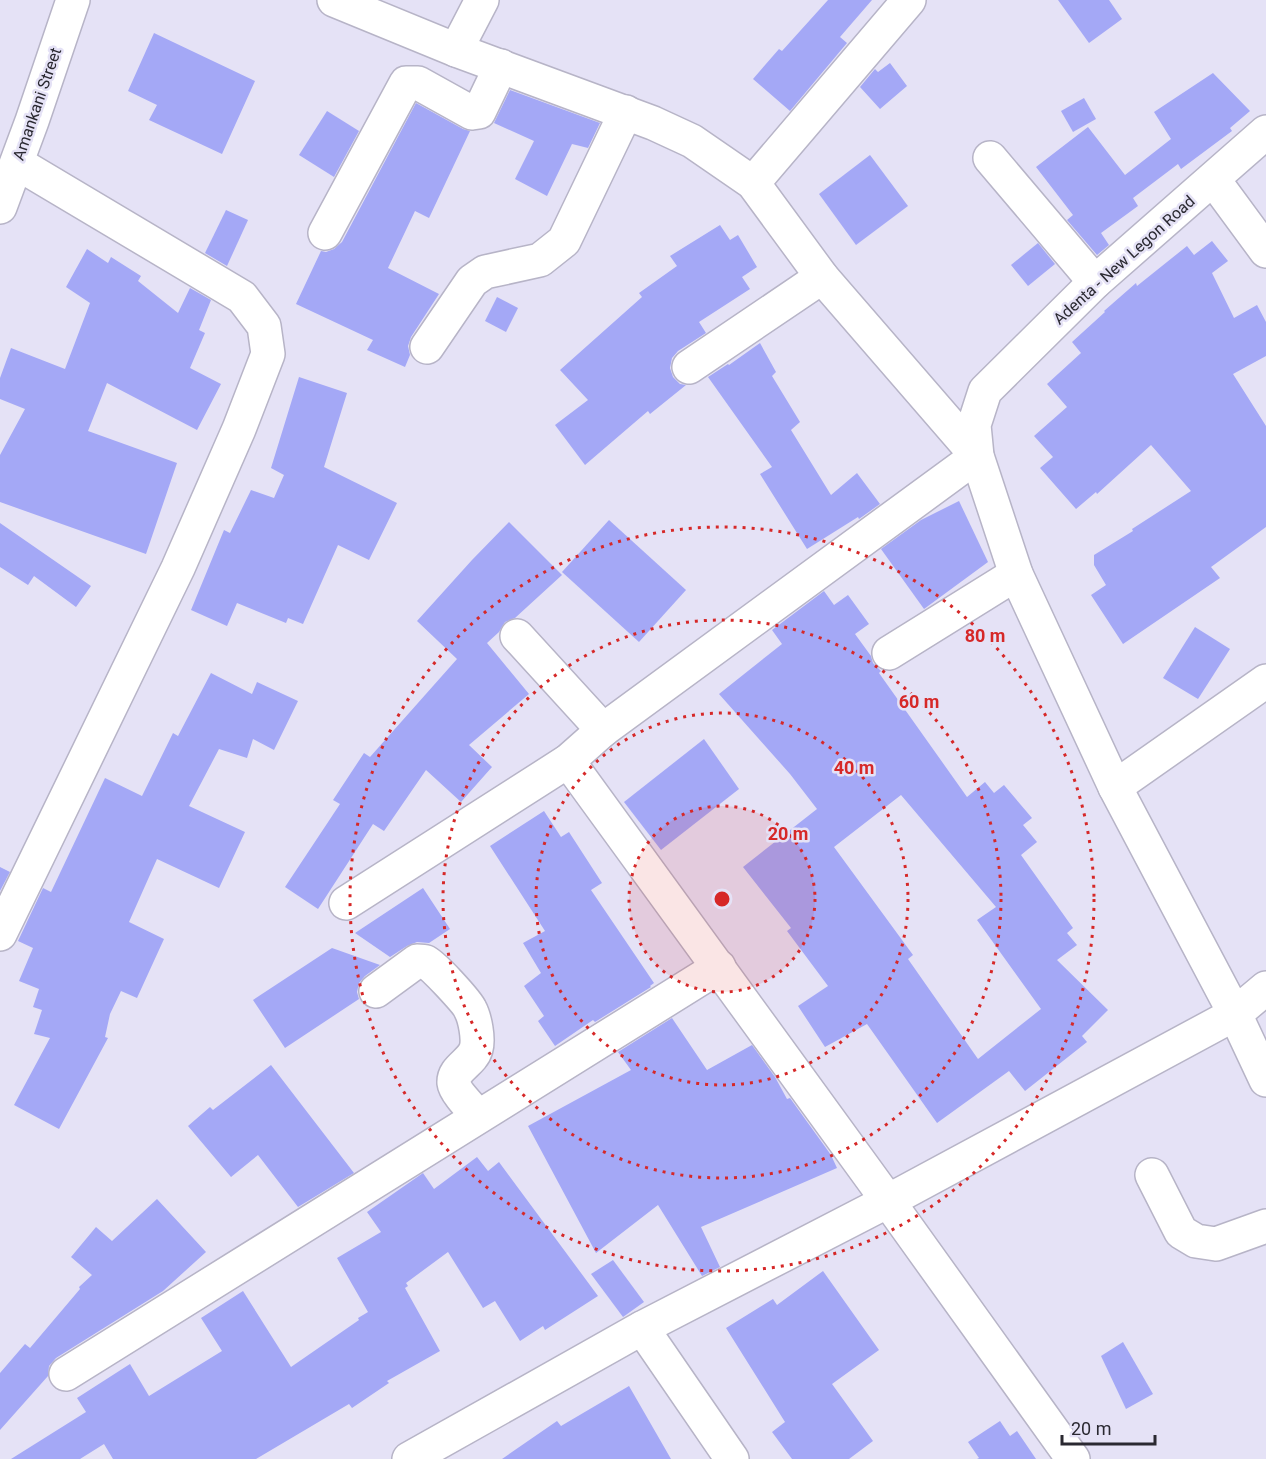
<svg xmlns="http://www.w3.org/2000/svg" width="1266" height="1459" font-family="Roboto,sans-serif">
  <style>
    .building { fill: #a4a8f6; fill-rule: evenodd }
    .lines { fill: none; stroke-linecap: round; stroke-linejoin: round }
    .minor-casing { stroke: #b7b4c7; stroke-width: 36 }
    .minor { stroke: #fff; stroke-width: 33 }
    .ring { fill: none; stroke: #d62828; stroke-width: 3; stroke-dasharray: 3 6 }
    .labels { text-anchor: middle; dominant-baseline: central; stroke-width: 5; stroke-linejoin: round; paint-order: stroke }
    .street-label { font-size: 16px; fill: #2a2931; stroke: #e5e2f6 }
    .centre { fill: #d62828; stroke: #e5e2f6; stroke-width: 3 }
    .ring-label { font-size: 18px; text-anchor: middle; font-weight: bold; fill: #d62828; stroke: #e5e2f6; stroke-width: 5; stroke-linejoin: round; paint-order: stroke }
  </style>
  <rect width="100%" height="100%" fill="#e5e2f6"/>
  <g class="building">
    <path d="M828,0H872L840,37L847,43L790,111L753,79L779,49L782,51Z"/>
    <path d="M1058,0H1109L1122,19L1089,43Z"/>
    <path d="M154,33L255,81L222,154L149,120L157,105L128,91Z"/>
    <path d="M890,63L907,86L880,109L860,87L875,69L878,72Z"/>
    <path d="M1213,73L1250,111L1230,128L1232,131L1181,169L1178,164L1133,198L1138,206L1101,233L1109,245L1097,255L1067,220L1073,215L1036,167L1088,127L1125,175L1171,139L1154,112Z"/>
    <path d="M510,90L600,123L588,148L572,144L547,196L515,179L534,141L494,123Z"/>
    <path d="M1084,98L1096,119L1073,132L1061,111Z"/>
    <path d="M416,103L463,129L470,131L429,218L415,211L388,268L439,294L411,337L408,346L410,355L405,367L367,350L373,340L296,304L321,251L326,252L334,249L342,242Z"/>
    <path d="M327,111L359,131L334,177L299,155Z"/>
    <path d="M870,155L908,206L856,245L819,194Z"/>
    <path d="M226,210L248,220L227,266L205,253Z"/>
    <path d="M720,225L730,240L738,235L757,267L742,277L750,289L699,322L706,333L678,351L672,358L670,368L673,377L680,384L686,385L650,414L648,411L585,465L555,425L588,400L560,370L642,297L639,293L677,266L670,256Z"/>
    <path d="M1212,241L1228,261L1212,273L1234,318L1257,305L1266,322V356L1233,374L1266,426V527L1211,567L1220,578L1123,644L1091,595L1106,585L1094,565V555L1133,531L1132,529L1191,491L1151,445L1097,494L1096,492L1076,509L1040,468L1053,457L1034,436L1067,407L1047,384L1081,353L1072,342L1105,312L1104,311L1136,283L1137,286L1187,246L1194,255Z"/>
    <path d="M1038,243L1055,264L1028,286L1011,265Z"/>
    <path d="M87,249L108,263L111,257L141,276L138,281L178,313L190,288L211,300L199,330L205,333L190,368L221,384L197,430L107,383L88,431L177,463L146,554L0,502V455L25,409L0,399V378L11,348L65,369L90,303L66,287Z"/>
    <path d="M497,297L518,308L506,332L485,321Z"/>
    <path d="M760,343L776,372L772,376L800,422L791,430L831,495L857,473L880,504L859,519L858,517L807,549L760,474L772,467L708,377L728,364L729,365Z"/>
    <path d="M299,377L347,393L324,467L397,503L369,560L338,545L303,624L288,618L286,623L237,603L227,626L191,610L224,530L230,533L251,490L274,498L284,475L271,468Z"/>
    <path d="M959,501L988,562L924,609L881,549L921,520Z"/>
    <path d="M609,520L686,590L639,642L562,572Z"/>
    <path d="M509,522L562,575L515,618L505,622L499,632L487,643L529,694L469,745L492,767L461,802L426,770L384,831L373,824L318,909L285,887L340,804L333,800L364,753L370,757L457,659L417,621L472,560Z"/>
    <path d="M0,523L91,586L76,607L34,576L28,585L0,567Z"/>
    <path d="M824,591L834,605L848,595L869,624L855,634L871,656L873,663L881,671L879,673L967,797L985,782L994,793L1004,785L1032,818L1023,825L1037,842L1021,855L1073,928L1067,933L1077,945L1057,960L1108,1010L1082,1036L1087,1042L1025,1091L1009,1071L937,1123L867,1024L825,1047L798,1006L828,986L787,931L791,928L743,867L817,809L790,774L719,694L782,644L772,630ZM901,795L996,907L977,920L1041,1009L978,1059L908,959L913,955L834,847Z"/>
    <path d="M1195,627L1230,649L1198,699L1163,678Z"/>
    <path d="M211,673L252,694L257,682L298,701L274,750L253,739L247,758L219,749L189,806L245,832L219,888L157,859L129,922L164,939L137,998L121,991L110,1014L105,1037L108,1038L59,1129L14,1105L50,1038L34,1034L42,1010L33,1007L39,989L19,981L33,948L18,941L43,888L51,892L105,778L142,796L173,733L178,736Z"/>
    <path d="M704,739L739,789L661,850L624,802Z"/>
    <path d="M544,811L561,837L569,832L602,883L591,890L654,983L650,986L651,987L595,1022L593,1020L555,1046L538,1021L544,1016L524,986L541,973L523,943L545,931L490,846Z"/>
    <path d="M0,867L10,872L0,891Z"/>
    <path d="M423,888L450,929L429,943L417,942L407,946L390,957L355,933Z"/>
    <path d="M332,948L380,965L365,976L359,983L357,992L359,999L285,1048L253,1000Z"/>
    <path d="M672,1018L707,1070L752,1045L775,1077L787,1099L790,1098L831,1155L837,1168L701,1227L720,1267L702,1276L658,1205L596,1253L528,1126L631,1070L618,1052Z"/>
    <path d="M271,1065L354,1173L298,1207L258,1155L231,1177L188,1126L210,1107L213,1110Z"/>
    <path d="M477,1157L488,1171L499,1162L598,1296L545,1330L543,1326L520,1341L495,1301L483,1308L448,1252L406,1283L408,1286L405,1288L440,1351L387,1381L389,1383L352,1408L349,1404L256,1459H113L104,1444L80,1459H11L86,1412L77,1398L130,1364L149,1396L222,1351L201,1318L243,1291L291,1367L359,1320L358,1318L368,1312L337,1258L381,1232L367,1212L423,1173L434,1189Z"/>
    <path d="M157,1199L206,1252L163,1291L56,1358L49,1366L48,1376L0,1430V1373L25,1344L30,1348L80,1289L79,1287L92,1275L71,1257L96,1227L112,1241Z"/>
    <path d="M613,1260L644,1302L623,1317L591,1274Z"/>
    <path d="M823,1271L879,1350L832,1384L873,1441L849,1459H792L772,1432L785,1422L726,1328L773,1299L777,1305Z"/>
    <path d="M1123,1342L1153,1394L1126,1409L1101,1356Z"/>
    <path d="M629,1386L671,1459H502L557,1421L561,1426Z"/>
    <path d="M1000,1421L1010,1436L1017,1431L1036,1459H977L979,1458L968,1442Z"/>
  </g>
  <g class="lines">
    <defs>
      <g id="minor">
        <path d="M334,0L456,50L653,123L692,141L753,183L822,277L977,456L603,730L568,761L346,903"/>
        <path d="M456,50L482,0"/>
        <path d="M1266,132L1095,282L985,391L974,425L977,456L1016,574L1115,787L1235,1014L1266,1080"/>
        <path d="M990,158L1095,282"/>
        <path d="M1213,179L1266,251"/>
        <path d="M753,183L909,0"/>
        <path d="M0,207L32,121L73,0"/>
        <path d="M325,233L406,83H418L472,113L479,112L501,66"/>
        <path d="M427,347L472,281L485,272L540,260L564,241L626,112"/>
        <path d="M689,367L822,277"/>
        <path d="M517,636L603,730"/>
        <path d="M889,653L1016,574"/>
        <path d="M568,761L888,1201L1073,1459"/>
        <path d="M1115,787L1266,681"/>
        <path d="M0,934L178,568L239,429L268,354L264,326L242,297L17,163"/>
        <path d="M376,991L417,961C420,961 423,961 426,962C432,964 467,1002 470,1009C475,1018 479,1039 476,1049C472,1063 453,1068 454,1083C455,1092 472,1109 478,1116"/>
        <path d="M1152,1175L1181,1232L1196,1241L1216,1244L1266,1226"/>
        <path d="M642,1328L732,1459"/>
        <path d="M66,1374L719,967"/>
        <path d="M409,1459L642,1328L888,1201L1235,1014L1266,988"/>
      </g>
    </defs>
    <use href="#minor" class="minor-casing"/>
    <use href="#minor" class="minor"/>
  </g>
  <circle cx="722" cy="899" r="93" fill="#d62828" fill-opacity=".12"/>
  <g class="ring">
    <circle cx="722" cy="899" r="93"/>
    <circle cx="722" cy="899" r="186"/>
    <circle cx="722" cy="899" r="279"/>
    <circle cx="722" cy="899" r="372"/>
  </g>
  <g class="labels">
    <g class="street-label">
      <text transform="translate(37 104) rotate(-71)">Amankani Street</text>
      <text transform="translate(1124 260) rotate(-42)">Adenta - New Legon Road</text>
    </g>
  </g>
  <circle cx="722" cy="899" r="9" class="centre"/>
  <g class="ring-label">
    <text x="985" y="642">80 m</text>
    <text x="919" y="708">60 m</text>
    <text x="854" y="774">40 m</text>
    <text x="788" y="840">20 m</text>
  </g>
  <path d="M1062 1435v9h93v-9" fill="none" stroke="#2a2931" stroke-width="3"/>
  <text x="1071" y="1435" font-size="18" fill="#2a2931" stroke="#e5e2f6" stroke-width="4.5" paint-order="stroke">20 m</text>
</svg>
